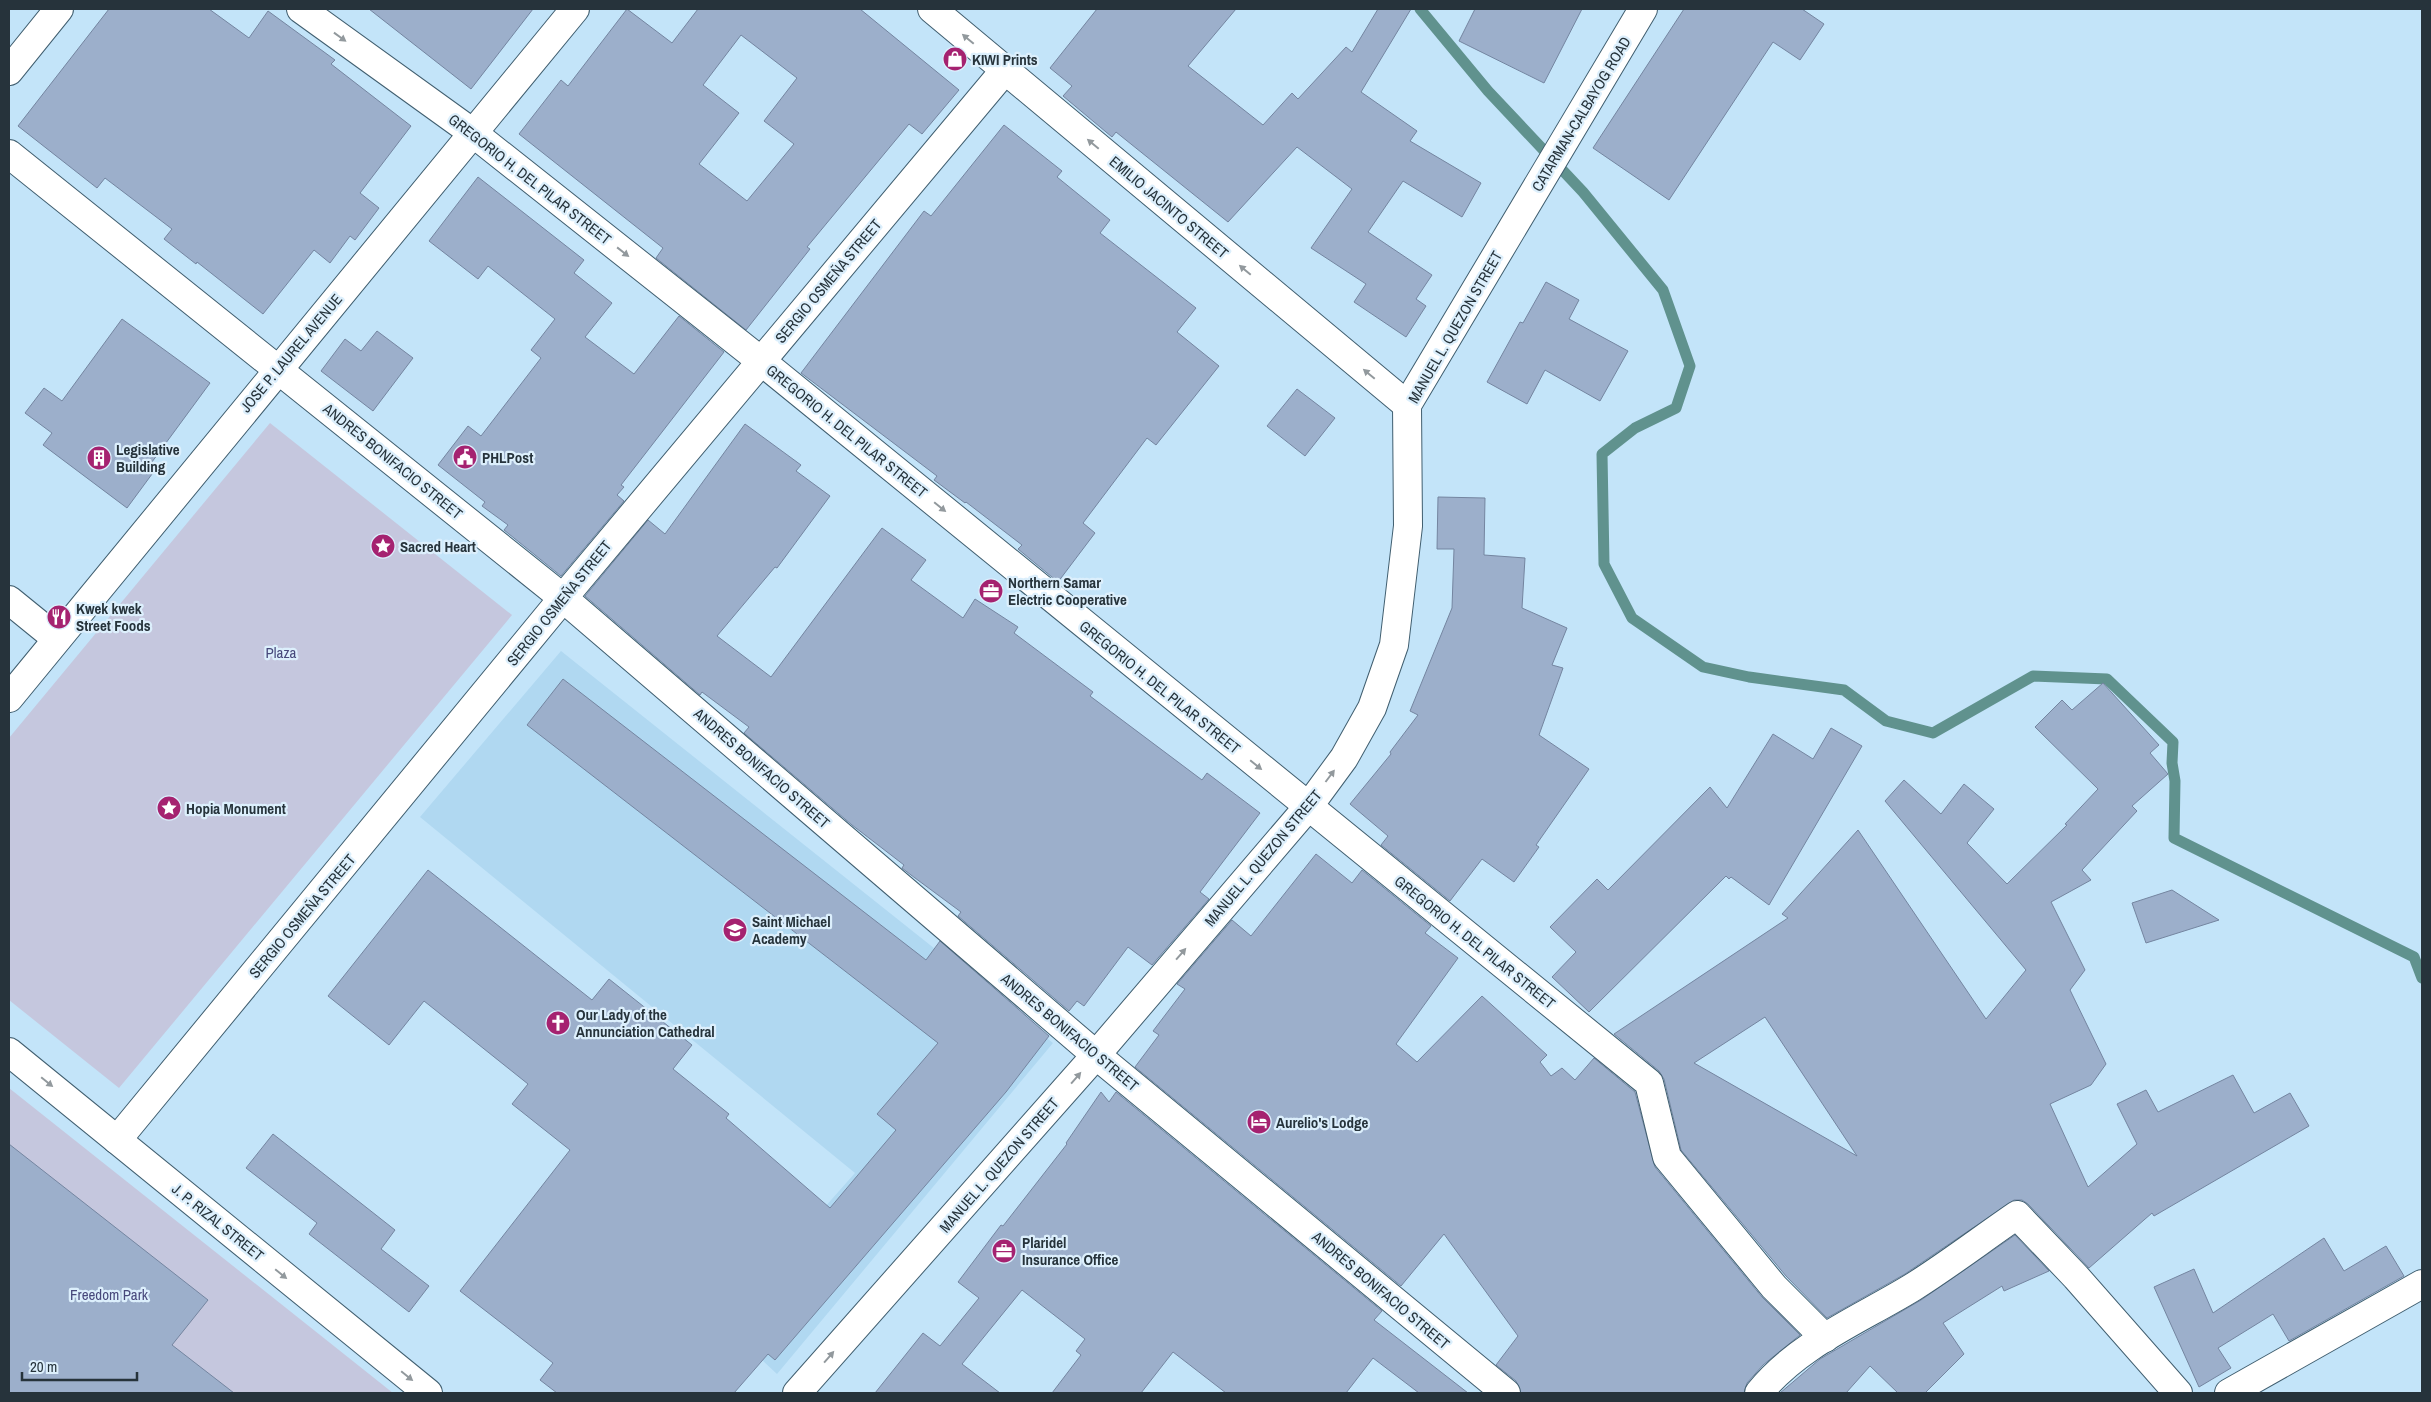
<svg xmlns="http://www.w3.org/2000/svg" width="2431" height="1402" font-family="'Archivo Narrow',sans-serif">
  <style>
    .built { fill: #b0d8f1 }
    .green { fill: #c5c7de }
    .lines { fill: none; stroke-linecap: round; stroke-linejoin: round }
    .stream { stroke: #60928e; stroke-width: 11 }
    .building { fill: #9cafcb; stroke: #7485a0; fill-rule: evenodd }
    .minor-casing { stroke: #405e6f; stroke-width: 30 }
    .secondary-casing { stroke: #405e6f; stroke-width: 30 }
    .minor { stroke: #fff; stroke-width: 28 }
    .secondary { stroke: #fff; stroke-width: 28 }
    .oneway { fill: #92999d }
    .labels { text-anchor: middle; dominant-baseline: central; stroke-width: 4.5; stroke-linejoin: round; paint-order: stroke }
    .poi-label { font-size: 15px; font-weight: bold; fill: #26333b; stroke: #dceffc; text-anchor: start }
    .street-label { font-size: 15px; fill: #26333b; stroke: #dceffc }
    .park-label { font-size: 15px; fill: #47487b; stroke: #dceffc }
  </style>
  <rect width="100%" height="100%" fill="#c3e4f9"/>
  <path class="built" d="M561,651L1053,1043L777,1374L722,1323L855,1173L420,817Z"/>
  <g class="green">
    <path d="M270,423L512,615L119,1088L9,1000V738Z"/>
    <path d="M9,1088L393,1393H9Z"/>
  </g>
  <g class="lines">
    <path class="stream" d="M1420,9L1488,91L1583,192L1663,290L1690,366L1676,408L1635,428L1602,454L1604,564L1632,618L1703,667L1749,677L1844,690L1886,721L1933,733L2033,676L2107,679L2173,742L2172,763L2175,781L2174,838L2414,957L2422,978"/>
  </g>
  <g class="building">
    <path d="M109,9H209L249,38L268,11L335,60L331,64L411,126L360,193L379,208L355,240L350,236L330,263L314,250L263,314L197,262L196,264L164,239L172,229L105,178L97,188L18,126Z"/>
    <path d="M369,9H533L471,89Z"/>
    <path d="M627,9L672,43L698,9H860L959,90L922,134L909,124L807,247L810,249L746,330L656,258L663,248L519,134L561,80L568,86ZM741,35L797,78L764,121L794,144L747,201L699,164L739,113L703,85Z"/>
    <path d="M1097,9H1236L1188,66L1263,125L1292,93L1298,99L1346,47L1352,52L1378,9H1411L1361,92L1417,131L1410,141L1481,183L1462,217L1403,181L1368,232L1432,275L1416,299L1426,306L1406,337L1354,302L1366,284L1311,248L1352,189L1297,147L1228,222L1116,132L1112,137L1063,96L1072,86L1050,68Z"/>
    <path d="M1475,9H1582L1544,83L1459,41Z"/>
    <path d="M1684,9H1802L1824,24L1800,60L1773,42L1669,200L1593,148Z"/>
    <path d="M1004,125L1062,171L1057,177L1110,220L1100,233L1196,308L1177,332L1219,366L1156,445L1147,438L1083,523L1095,533L1058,582L1018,549L1022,545L966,502L965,503L934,480L937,476L801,373L924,211L931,216Z"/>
    <path d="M478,177L584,260L574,273L612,303L585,337L634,374L679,316L724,352L621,485L624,487L617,495L624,501L561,576L504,530L508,525L482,506L485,502L438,465L468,426L481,436L541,358L531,350L555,319L488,266L478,279L429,241Z"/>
    <path d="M1546,282L1579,300L1569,319L1628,351L1600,401L1545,370L1527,404L1487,382L1520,322L1523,323Z"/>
    <path d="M122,319L210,383L149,466L155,470L127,508L43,445L52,433L25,413L44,388L62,401Z"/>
    <path d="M377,331L413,358L373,411L321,371L345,339L361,351Z"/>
    <path d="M1297,389L1335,418L1305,456L1267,426Z"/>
    <path d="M745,424L801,465L796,471L830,496L777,568L775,567L717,636L771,677L882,528L926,560L911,580L963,618L975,599L1018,627L1014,633L1093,692L1090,696L1202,780L1207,773L1260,813L1200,892L1209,899L1152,965L1128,947L1084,1006L1077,1001L1069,1011L958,916L961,912L911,875L902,868L904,865L852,825L744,733L749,727L702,692L700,695L585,596L648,520L665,534Z"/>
    <path d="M1438,497L1485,498L1484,555L1525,558L1522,608L1567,628L1552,665L1563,668L1539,735L1589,769L1536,845L1539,847L1514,882L1482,859L1450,901L1381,845L1388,836L1350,804L1391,754L1390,752L1418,715L1410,711L1452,608L1454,549H1437Z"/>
    <path d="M563,679L926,960L940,941L1049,1036L1006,1092L775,1360L768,1354L734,1393H557L540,1380L553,1363L460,1291L570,1150L512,1104L528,1084L424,1001L389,1045L328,996L428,870L592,1000L609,979L692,1045L673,1069L729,1114L726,1118L830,1208L896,1130L877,1114L938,1043L527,725Z"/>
    <path d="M2103,683L2159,745L2150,753L2168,774L2132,806L2137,811L2082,870L2091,880L2051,902L2085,970L2070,990L2106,1064L2091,1085L2050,1104L2088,1187L2137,1144L2117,1104L2146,1090L2158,1112L2233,1075L2254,1113L2290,1093L2309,1126L2154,1216L2152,1213L2089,1268L2028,1204L2022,1200H2014L1905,1274L1827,1318L1786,1276L1681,1150L1664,1079L1659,1071L1614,1034L1788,918L1782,914L1858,830L1986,1019L2026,970L1885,801L1904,780L1941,814L1964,784L1994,809L1967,843L2007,884L2067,825L2065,824L2098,789L2035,727L2062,700L2072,710ZM1765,1017L1857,1156L1694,1063Z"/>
    <path d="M1831,728L1862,746L1769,905L1731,877L1729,879L1726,876L1589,1012L1552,977L1576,952L1550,927L1597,879L1608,890L1710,787L1727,808L1773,734L1813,759Z"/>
    <path d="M1316,854L1352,883L1362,870L1431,926L1425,933L1458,958L1396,1044L1417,1062L1482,996L1547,1055L1540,1062L1551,1076L1562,1068L1575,1080L1594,1058L1635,1092L1655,1167L1762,1297L1800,1335L1763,1365L1747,1383L1744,1393H1521L1516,1381L1496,1365L1518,1336L1444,1234L1401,1286L1135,1067L1159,1035L1153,1031L1185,989L1177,984L1232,920L1251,936Z"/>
    <path d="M2172,890L2219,920L2146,943L2132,903Z"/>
    <path d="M1101,1092L1109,1102L1116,1092L1382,1311L1374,1320L1468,1393H1419L1373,1358L1346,1393H1226L1173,1352L1141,1393H1052L1081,1355L1076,1351L1085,1339L1022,1290L962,1364L1000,1393H875L923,1333L940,1346L979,1298L958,1282L1001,1225L1003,1226L1067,1144L1066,1143Z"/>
    <path d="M273,1134L395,1230L381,1249L429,1286L409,1312L309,1234L317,1223L246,1168Z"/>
    <path d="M9,1144L208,1300L172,1345L234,1393H9Z"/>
    <path d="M2015,1235L2049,1271L2004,1291L2002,1286L1943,1323L1964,1354L1925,1393H1898L1870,1366L1846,1393H1780L1820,1359L1921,1300Z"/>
    <path d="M2324,1238L2344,1271L2386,1246L2404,1276L2289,1341L2273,1314L2218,1348L2231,1368L2199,1387L2154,1287L2194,1269L2213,1313Z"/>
  </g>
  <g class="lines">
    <defs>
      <g id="minor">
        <path d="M301,9L473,133L761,361L1649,1083L1667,1157L1774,1287L1825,1338"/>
        <path d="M9,71L59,9"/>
        <path d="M9,154L563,598L1096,1055L1506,1393"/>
        <path d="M9,600L57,639"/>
        <path d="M9,698L575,9"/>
        <path d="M117,1140L563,598L1005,70"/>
        <path d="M1759,1393C1798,1344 1861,1319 1913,1287C1948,1265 1982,1239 2017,1215L2076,1277L2178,1393"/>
        <path d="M2229,1393L2422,1284"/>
      </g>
      <g id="secondary">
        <path d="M932,9L1407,405"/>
        <path d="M9,1052L428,1393"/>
        <path d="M797,1393L1096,1055L1308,807L1344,758L1372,708L1394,645L1408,526L1407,405L1643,9"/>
      </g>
    </defs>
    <use href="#minor" class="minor-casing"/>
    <use href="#secondary" class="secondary-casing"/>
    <use href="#minor" class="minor"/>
    <use href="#secondary" class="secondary"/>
  </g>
  <defs><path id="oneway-solid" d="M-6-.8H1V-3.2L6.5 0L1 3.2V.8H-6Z" transform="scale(1.25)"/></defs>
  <g class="oneway">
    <use href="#oneway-solid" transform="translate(340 37) rotate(36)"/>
    <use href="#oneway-solid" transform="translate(968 39) rotate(-140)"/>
    <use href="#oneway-solid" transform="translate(1093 144) rotate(-140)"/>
    <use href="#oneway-solid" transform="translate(623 252) rotate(38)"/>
    <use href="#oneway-solid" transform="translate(1245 270) rotate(-140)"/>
    <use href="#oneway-solid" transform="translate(1369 374) rotate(-140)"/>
    <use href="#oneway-solid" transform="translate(940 507) rotate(39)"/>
    <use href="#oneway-solid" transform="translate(1256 765) rotate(39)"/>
    <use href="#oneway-solid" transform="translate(1330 776) rotate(-53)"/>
    <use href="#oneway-solid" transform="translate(1181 954) rotate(-49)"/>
    <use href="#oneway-solid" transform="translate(1076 1078) rotate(-49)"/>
    <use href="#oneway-solid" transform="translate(47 1082) rotate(39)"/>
    <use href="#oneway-solid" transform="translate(281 1274) rotate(39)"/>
    <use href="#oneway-solid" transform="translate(829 1357) rotate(-49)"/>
    <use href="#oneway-solid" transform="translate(407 1376) rotate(39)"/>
  </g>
  <defs>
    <symbol id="shop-disc" viewBox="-11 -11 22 22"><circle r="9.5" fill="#a52270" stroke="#dceffc"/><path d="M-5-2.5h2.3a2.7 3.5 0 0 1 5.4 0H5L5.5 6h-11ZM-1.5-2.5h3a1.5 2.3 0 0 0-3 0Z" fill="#fff"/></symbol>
    <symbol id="civic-disc" viewBox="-11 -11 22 22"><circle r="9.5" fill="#a52270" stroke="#dceffc"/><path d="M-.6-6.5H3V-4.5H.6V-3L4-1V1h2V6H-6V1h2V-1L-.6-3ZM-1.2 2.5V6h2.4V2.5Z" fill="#fff"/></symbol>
    <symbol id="building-disc" viewBox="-11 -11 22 22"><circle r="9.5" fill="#a52270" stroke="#dceffc"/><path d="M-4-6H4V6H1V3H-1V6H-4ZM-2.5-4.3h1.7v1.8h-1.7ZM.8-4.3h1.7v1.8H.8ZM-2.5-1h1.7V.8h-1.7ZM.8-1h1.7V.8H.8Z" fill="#fff"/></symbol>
    <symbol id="sight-disc" viewBox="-11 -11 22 22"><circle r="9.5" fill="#a52270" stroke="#dceffc"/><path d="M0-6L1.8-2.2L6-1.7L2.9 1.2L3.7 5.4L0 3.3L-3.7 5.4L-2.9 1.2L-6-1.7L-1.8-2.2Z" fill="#fff"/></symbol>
    <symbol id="office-disc" viewBox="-11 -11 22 22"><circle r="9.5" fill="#a52270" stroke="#dceffc"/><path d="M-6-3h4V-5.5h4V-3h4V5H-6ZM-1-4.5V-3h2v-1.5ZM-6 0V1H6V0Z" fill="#fff"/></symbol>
    <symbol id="restaurant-disc" viewBox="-11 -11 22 22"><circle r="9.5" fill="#a52270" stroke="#dceffc"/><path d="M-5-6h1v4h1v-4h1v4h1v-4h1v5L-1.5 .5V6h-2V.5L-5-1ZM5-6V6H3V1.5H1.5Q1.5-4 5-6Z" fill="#fff"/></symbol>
    <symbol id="school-disc" viewBox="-11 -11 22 22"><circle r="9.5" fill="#a52270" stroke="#dceffc"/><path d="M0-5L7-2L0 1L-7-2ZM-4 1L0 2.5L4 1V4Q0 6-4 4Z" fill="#fff"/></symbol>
    <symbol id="church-disc" viewBox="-11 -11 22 22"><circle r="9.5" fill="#a52270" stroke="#dceffc"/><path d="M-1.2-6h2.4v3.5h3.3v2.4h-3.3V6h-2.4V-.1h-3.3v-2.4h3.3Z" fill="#fff"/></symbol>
    <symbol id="hotel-disc" viewBox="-11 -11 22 22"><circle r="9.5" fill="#a52270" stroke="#dceffc"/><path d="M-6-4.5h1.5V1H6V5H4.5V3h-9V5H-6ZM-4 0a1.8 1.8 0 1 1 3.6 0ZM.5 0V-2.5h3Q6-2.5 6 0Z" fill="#fff"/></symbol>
  </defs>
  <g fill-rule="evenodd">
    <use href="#shop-disc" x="941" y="45" width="28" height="28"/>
    <use href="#civic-disc" x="451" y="443" width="28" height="28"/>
    <use href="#building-disc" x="85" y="444" width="28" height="28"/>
    <use href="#sight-disc" x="369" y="532" width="28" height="28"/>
    <use href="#office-disc" x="977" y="577" width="28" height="28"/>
    <use href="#restaurant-disc" x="45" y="603" width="28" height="28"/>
    <use href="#sight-disc" x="155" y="794" width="28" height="28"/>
    <use href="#school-disc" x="721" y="916" width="28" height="28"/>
    <use href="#church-disc" x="544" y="1009" width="28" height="28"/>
    <use href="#hotel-disc" x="1245" y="1108" width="28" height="28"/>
    <use href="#office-disc" x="990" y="1237" width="28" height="28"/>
  </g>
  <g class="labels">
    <g class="poi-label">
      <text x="972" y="59">KIWI Prints</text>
      <text x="116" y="449">Legislative<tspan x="116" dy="17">Building</tspan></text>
      <text x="482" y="457">PHLPost</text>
      <text x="400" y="546">Sacred Heart</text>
      <text x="1008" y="582">Northern Samar<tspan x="1008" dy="17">Electric Cooperative</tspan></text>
      <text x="76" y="608">Kwek kwek<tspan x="76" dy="17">Street Foods</tspan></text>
      <text x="186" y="808">Hopia Monument</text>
      <text x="752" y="921">Saint Michael<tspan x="752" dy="17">Academy</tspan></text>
      <text x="576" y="1014">Our Lady of the<tspan x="576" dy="17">Annunciation Cathedral</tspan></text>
      <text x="1276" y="1122">Aurelio's Lodge</text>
      <text x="1022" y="1242">Plaridel<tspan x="1022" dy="17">Insurance Office</tspan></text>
    </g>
    <g class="street-label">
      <text transform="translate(1581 114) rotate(-59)">CATARMAN-CALBAYOG ROAD</text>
      <text transform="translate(530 179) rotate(38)">GREGORIO H. DEL PILAR STREET</text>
      <text transform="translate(1169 207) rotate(40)">EMILIO JACINTO STREET</text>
      <text transform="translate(828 281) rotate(-50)">SERGIO OSMEÑA STREET</text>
      <text transform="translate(1455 327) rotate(-60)">MANUEL L. QUEZON STREET</text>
      <text transform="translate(291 353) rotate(-50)">JOSE P. LAUREL AVENUE</text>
      <text transform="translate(847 431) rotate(39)">GREGORIO H. DEL PILAR STREET</text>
      <text transform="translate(393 461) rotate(39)">ANDRES BONIFACIO STREET</text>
      <text transform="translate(559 603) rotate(-51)">SERGIO OSMEÑA STREET</text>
      <text transform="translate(1160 687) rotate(39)">GREGORIO H. DEL PILAR STREET</text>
      <text transform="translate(762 768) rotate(41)">ANDRES BONIFACIO STREET</text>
      <text transform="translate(1263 858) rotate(-50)">MANUEL L. QUEZON STREET</text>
      <text transform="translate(302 916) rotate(-50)">SERGIO OSMEÑA STREET</text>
      <text transform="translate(1475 942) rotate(39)">GREGORIO H. DEL PILAR STREET</text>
      <text transform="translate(1070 1032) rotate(40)">ANDRES BONIFACIO STREET</text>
      <text transform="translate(999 1165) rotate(-49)">MANUEL L. QUEZON STREET</text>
      <text transform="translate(218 1222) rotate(39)">J. P. RIZAL STREET</text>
      <text transform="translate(1381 1290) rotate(40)">ANDRES BONIFACIO STREET</text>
    </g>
    <g class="park-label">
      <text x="281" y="652">Plaza</text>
      <text x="109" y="1294">Freedom Park</text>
    </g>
  </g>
  <rect width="2431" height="1402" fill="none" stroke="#26333b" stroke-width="20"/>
  <path d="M22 1372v8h115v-8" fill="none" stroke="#26333b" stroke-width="2.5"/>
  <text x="30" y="1372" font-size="15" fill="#26333b" stroke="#dceffc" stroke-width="4" paint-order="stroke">20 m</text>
</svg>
